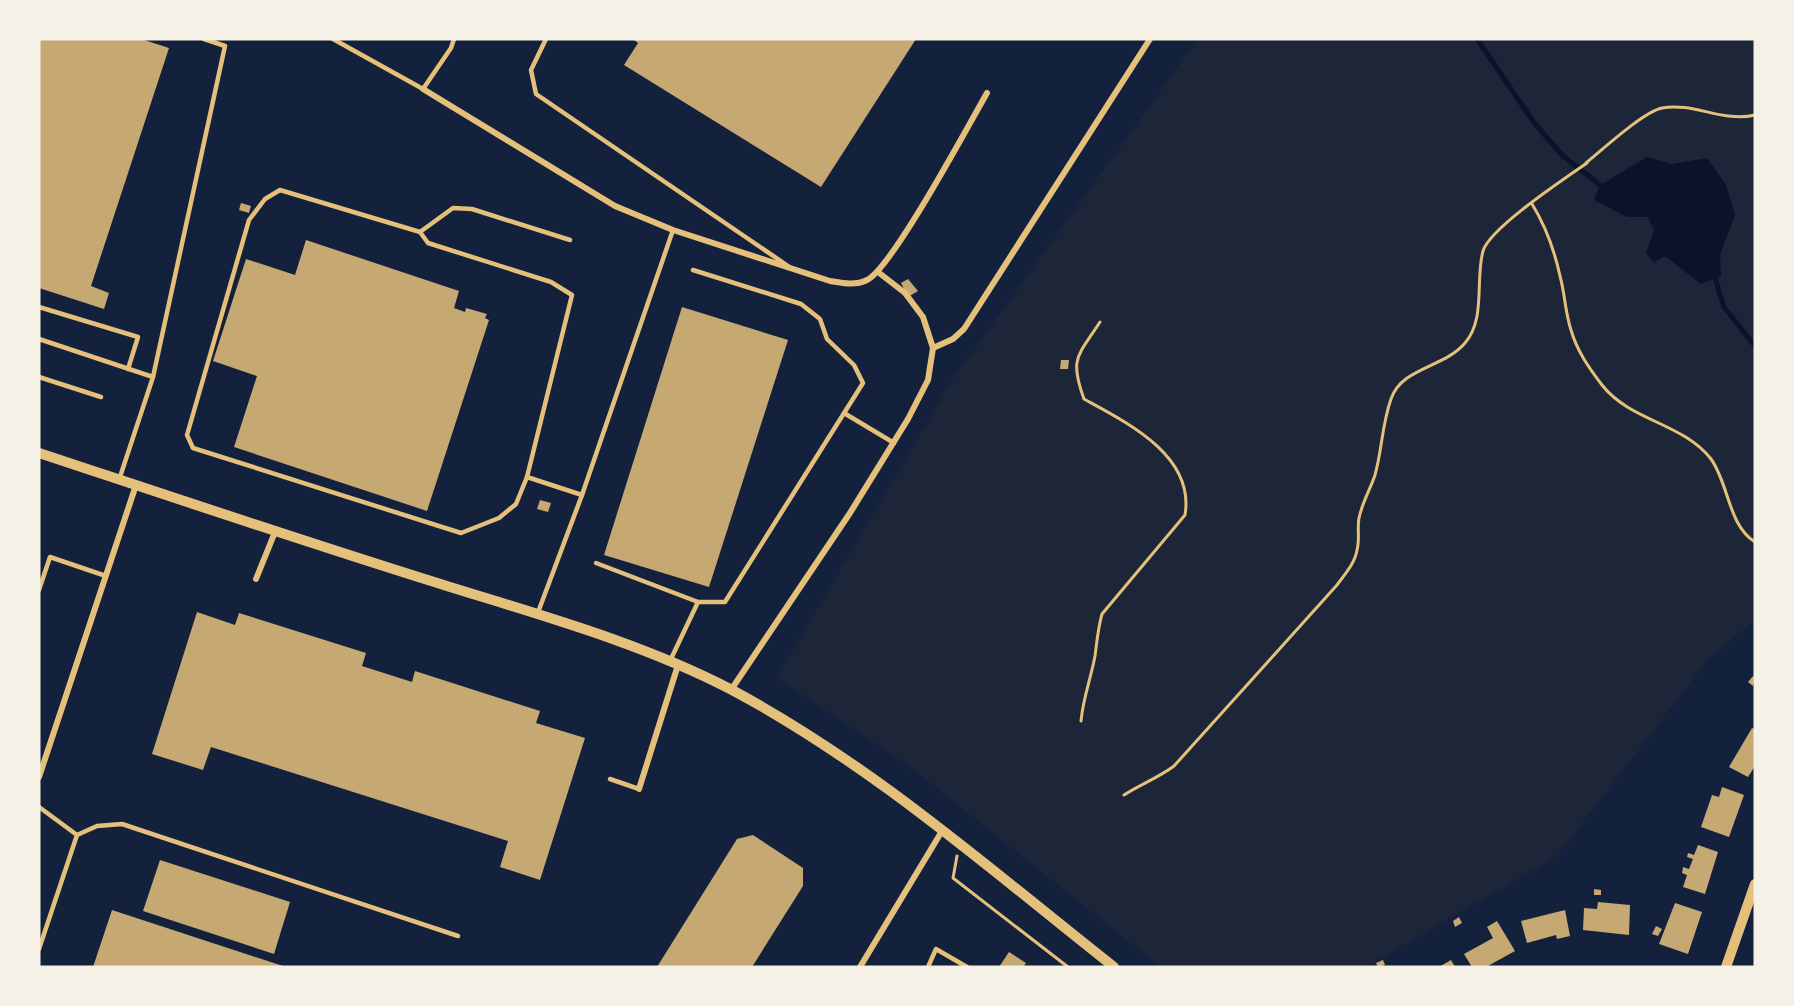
<svg xmlns="http://www.w3.org/2000/svg" width="1794" height="1006" font-family="'Titillium Web',sans-serif">
  <style>
    .green { fill: #1d2539 }
    .water { fill: #0b132b }
    .lines { fill: none; stroke-linecap: round; stroke-linejoin: round }
    .stream { stroke: #0b132b; stroke-width: 5 }
    .building { fill: #c6a872 }
    .path { stroke: #e5c07b; stroke-width: 3 }
    .service { stroke: #e5c07b; stroke-width: 4.5 }
    .minor { stroke: #e5c07b; stroke-width: 6 }
    .tertiary { stroke: #e5c07b; stroke-width: 10 }
  </style>
  <rect width="100%" height="100%" fill="#14213d"/>
  <path class="green" d="M1198,39H1755V620L1710,657L1556,857L1366,967H1161L914,770L777,677L953,379Z"/>
  <path class="water" d="M1647,157L1672,164L1707,158L1726,185L1735,215L1720,255L1721,276L1701,284L1665,256L1654,263L1646,253L1654,230L1648,217H1627L1594,200L1600,185Z"/>
  <g class="lines">
    <g class="stream">
      <path d="M1477,39L1535,124L1563,156L1600,185"/>
      <path d="M1715,278L1724,307L1755,346"/>
    </g>
  </g>
  <g class="building">
    <path d="M39,39H141L169,48L91,286L109,293L104,309L39,288Z"/>
    <path d="M633,39H916L821,187L624,65L638,43Z"/>
    <path d="M241,203L251,206L249,213L239,210Z"/>
    <path d="M306,240L459,291L454,308L465,312L466,308L487,314L485,318L489,320L427,511L234,447L257,376L213,361L246,259L295,275Z"/>
    <path d="M908,279L918,291L908,297L901,283Z"/>
    <path d="M682,307L788,340L709,587L604,555Z"/>
    <path d="M1061,360H1069L1068,369H1060Z"/>
    <path d="M540,500L551,503L548,512L537,509Z"/>
    <path d="M197,612L235,625L239,613L366,653L362,666L412,682L415,671L540,711L536,723L585,738L540,880L500,867L508,841L211,747L203,770L152,754Z"/>
    <path d="M1753,676L1755,678L1753,686L1748,682Z"/>
    <path d="M1752,728L1755,729V766L1748,777L1729,767Z"/>
    <path d="M1722,787L1744,795L1729,837L1701,827L1712,795L1719,797Z"/>
    <path d="M753,835L803,868V886L752,967H657L737,839Z"/>
    <path d="M1698,845L1718,852L1705,894L1683,887L1687,875L1682,873L1683,867L1689,869L1693,859L1687,857L1688,853L1694,855Z"/>
    <path d="M160,860L290,902L274,954L143,911Z"/>
    <path d="M1594,889L1601,890V895H1594Z"/>
    <path d="M1598,902L1630,905L1629,935L1583,930L1584,908L1597,909Z"/>
    <path d="M1675,903L1702,912L1688,954L1659,944Z"/>
    <path d="M112,910L286,967H93Z"/>
    <path d="M1565,910L1570,936L1557,939L1556,935L1527,943L1521,921Z"/>
    <path d="M1459,917L1462,923L1455,927L1453,921Z"/>
    <path d="M1497,921L1515,951L1486,967H1472L1464,954L1493,938L1487,927Z"/>
    <path d="M1656,926L1662,929L1658,936L1652,934Z"/>
    <path d="M1009,952L1026,963L1023,967H999Z"/>
    <path d="M1383,960L1385,965L1378,967L1376,963Z"/>
    <path d="M1451,960L1455,967H1439Z"/>
  </g>
  <g class="lines">
    <g class="path">
      <path d="M1586,163C1602,150 1643,112 1662,108C1693,102 1724,123 1755,115"/>
      <path d="M1532,204C1545,225 1555,253 1560,276C1565,294 1565,312 1571,330C1577,351 1589,368 1602,385C1630,421 1683,423 1711,459C1729,484 1728,525 1755,542"/>
      <path d="M1081,721C1083,698 1091,678 1095,656C1097,641 1098,628 1102,614L1185,515C1195,456 1128,423 1084,399C1069,358 1078,356 1100,322"/>
      <path d="M1124,795C1141,784 1158,778 1174,766L1337,585C1345,574 1355,563 1357,550C1360,540 1357,528 1359,518C1362,503 1370,490 1375,475C1382,450 1382,424 1391,399C1402,367 1444,368 1465,343C1486,319 1475,280 1483,251C1490,228 1564,179 1587,163"/>
      <path d="M957,856L953,878L1068,967"/>
    </g>
    <g class="service">
      <path d="M333,39L423,89L451,48L454,39"/>
      <path d="M546,39L531,70L536,94L788,266"/>
      <path d="M280,190L420,232L428,243L551,282L572,295L527,477L516,504L499,518L461,533L193,448L187,435L249,220L265,199Z"/>
      <path d="M420,232L453,208L472,209L570,240"/>
      <path d="M39,307L138,337L128,369"/>
      <path d="M39,339L153,377L119,480"/>
      <path d="M39,377L101,397"/>
      <path d="M153,377L225,46L204,39"/>
      <path d="M844,413L894,443"/>
      <path d="M527,477L582,495"/>
      <path d="M596,563L698,602"/>
      <path d="M39,590L50,557L106,576"/>
      <path d="M537,615L582,495L673,230"/>
      <path d="M670,661L698,602H725L863,383L854,365L827,339L820,319L801,304L693,270"/>
      <path d="M610,779L639,789"/>
      <path d="M39,807L77,835L39,949"/>
      <path d="M77,835L97,826L122,824L458,936"/>
      <path d="M928,967L936,949L967,967"/>
    </g>
    <g class="minor">
      <path d="M423,89L615,206L673,230L830,281C842,283 855,286 867,280C892,268 968,126 987,93"/>
      <path d="M933,348L953,339L964,329L1150,39"/>
      <path d="M256,579L275,532"/>
      <path d="M731,690L850,513L908,419L928,380L933,348L923,317L905,293L878,272"/>
      <path d="M39,777L136,485"/>
      <path d="M639,789L678,665"/>
      <path d="M860,967L942,831"/>
    </g>
    <g class="tertiary">
      <path d="M39,453C169,496 300,540 431,581C532,613 638,641 732,690C871,764 991,870 1114,967"/>
      <path d="M1726,967L1755,884"/>
    </g>
  </g>
  <rect width="1794" height="1006" fill="none" stroke="#f6f1e7" stroke-width="81"/>
</svg>
